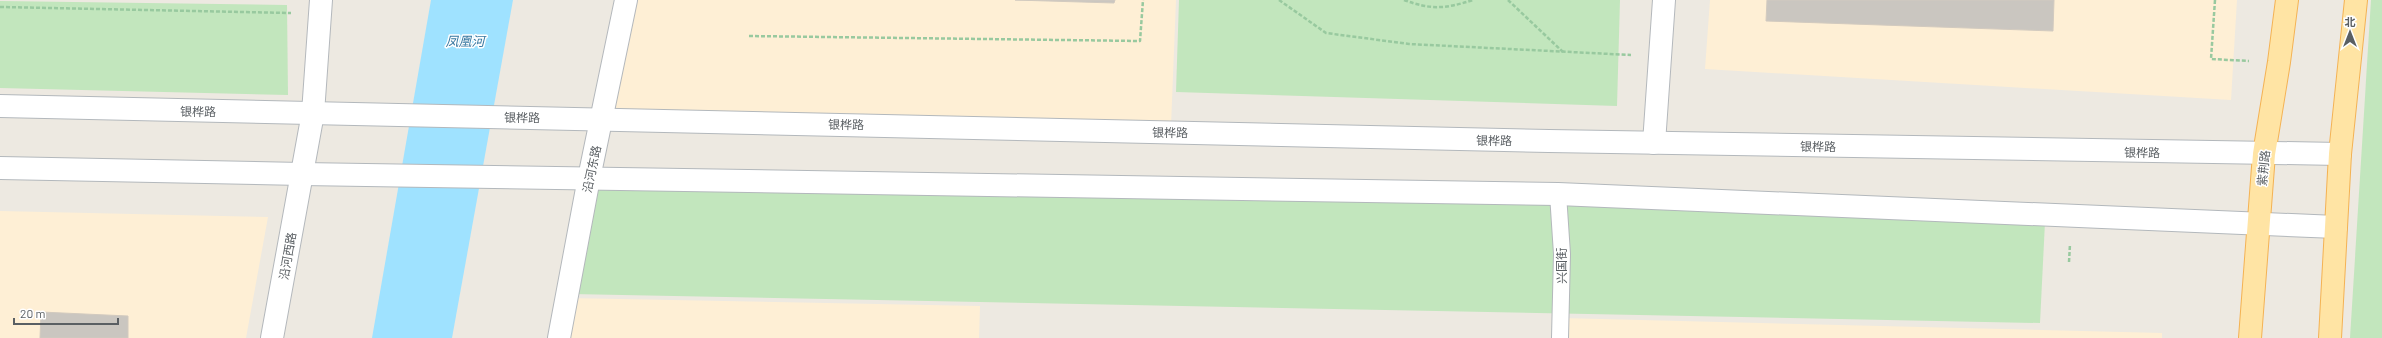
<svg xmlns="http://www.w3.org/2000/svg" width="2382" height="338" font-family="Barlow,'Noto Sans SC',sans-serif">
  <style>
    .commercial { fill: #feefd5 }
    .green { fill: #c2e6bd }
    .water { fill: #9fe2ff }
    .building { fill: #cac6c0; stroke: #d2cabf }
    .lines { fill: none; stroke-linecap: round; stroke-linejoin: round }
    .service-casing { stroke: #b4b8bc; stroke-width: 18 }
    .minor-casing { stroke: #b4b8bc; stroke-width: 24 }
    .secondary-casing { stroke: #b3b8bc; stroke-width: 24 }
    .primary-casing { stroke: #f4b253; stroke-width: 24 }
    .path { stroke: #98c99f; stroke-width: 2.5; stroke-dasharray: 4 2; stroke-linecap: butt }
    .service { stroke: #fff; stroke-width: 16 }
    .minor { stroke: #fff; stroke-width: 22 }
    .secondary { stroke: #fff; stroke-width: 22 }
    .primary { stroke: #ffe4a4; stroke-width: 22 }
    .labels { text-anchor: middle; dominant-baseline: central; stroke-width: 3; stroke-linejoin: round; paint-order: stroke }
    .street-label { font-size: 12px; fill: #5a5f63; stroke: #fff }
    .water-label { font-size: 13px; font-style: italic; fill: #3778a1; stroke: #fff }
  </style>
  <rect width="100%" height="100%" fill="#ede9e1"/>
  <g class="commercial">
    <path d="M632,0H1176L1171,126L609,112Z"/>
    <path d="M1710,0H2237L2231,100L1705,69Z"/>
    <path d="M0,211L268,217L246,338H0Z"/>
    <path d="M567,298L980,306L979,338H560Z"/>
    <path d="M1561,318L2162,333V338H1560Z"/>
  </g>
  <g class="green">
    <path d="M1179,0H1620L1617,106L1176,92Z"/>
    <path d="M2371,0H2382V338H2350Z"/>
    <path d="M0,1L287,5L288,95L0,88Z"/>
    <path d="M591,183L1557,196L2045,222L2040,323L571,294Z"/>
  </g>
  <path class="water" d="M431,0H513L452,338H372Z"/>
  <g class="building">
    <path d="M1015,0H1115L1114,3Z"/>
    <path d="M1767,0H2054L2053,31L1766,21Z"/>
    <path d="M41,312L128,316V338H40Z"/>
  </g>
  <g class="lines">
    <defs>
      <path id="service" d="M1558,194L1562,254L1560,338"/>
      <g id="minor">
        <path d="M1654,143L1664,0"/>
        <path d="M272,338L313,113L321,0"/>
        <path d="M559,338L589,178L626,0"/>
      </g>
      <g id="secondary">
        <path d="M0,106L1549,141L2340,154"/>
        <path d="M0,168L302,174L1558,194L2336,227"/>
      </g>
      <g id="primary">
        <path d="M2250,338L2264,154L2279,62L2287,0"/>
        <path d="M2330,338L2340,154L2356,0"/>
      </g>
    </defs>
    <use href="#service" class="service-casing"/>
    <use href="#minor" class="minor-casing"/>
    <use href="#secondary" class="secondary-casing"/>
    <use href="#primary" class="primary-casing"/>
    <g class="path">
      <path d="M1279,0L1326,33L1409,44L1631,55"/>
      <path d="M1404,0C1431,10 1445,9 1473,0"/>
      <path d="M1508,0L1563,52"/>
      <path d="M2215,0L2211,59L2249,61"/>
      <path d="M0,7L291,13"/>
      <path d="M749,36L1140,41L1143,0"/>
      <path d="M2069,262L2070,244"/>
    </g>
    <use href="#service" class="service"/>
    <use href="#minor" class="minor"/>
    <use href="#secondary" class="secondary"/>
    <use href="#primary" class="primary"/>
  </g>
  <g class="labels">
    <g class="street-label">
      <text transform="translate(198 111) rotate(1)">银桦路</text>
      <text transform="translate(522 117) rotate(1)">银桦路</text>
      <text transform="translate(846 124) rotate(1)">银桦路</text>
      <text transform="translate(1170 132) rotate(1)">银桦路</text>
      <text transform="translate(1494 140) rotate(1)">银桦路</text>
      <text transform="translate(1818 146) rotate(1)">银桦路</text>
      <text transform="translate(2142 152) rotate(1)">银桦路</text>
      <text transform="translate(2263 168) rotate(-84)">紫荆路</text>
      <text transform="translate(591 169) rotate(-78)">沿河东路</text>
      <text transform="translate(287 256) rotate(-80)">沿河西路</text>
      <text transform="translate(1561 266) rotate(-90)">兴国街</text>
    </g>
    <g class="water-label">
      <text x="465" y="41">凤凰河</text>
    </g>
  </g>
  <g transform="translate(2350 32)" stroke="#ffffff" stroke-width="3" paint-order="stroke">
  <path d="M0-3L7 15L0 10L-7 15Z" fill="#5a5f63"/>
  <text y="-6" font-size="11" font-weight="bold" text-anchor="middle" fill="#5a5f63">北</text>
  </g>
  <path d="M14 318v6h104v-6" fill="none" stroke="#5a5f63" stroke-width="2"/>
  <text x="20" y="318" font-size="12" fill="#5a5f63" stroke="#ffffff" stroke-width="3" paint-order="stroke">20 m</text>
</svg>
